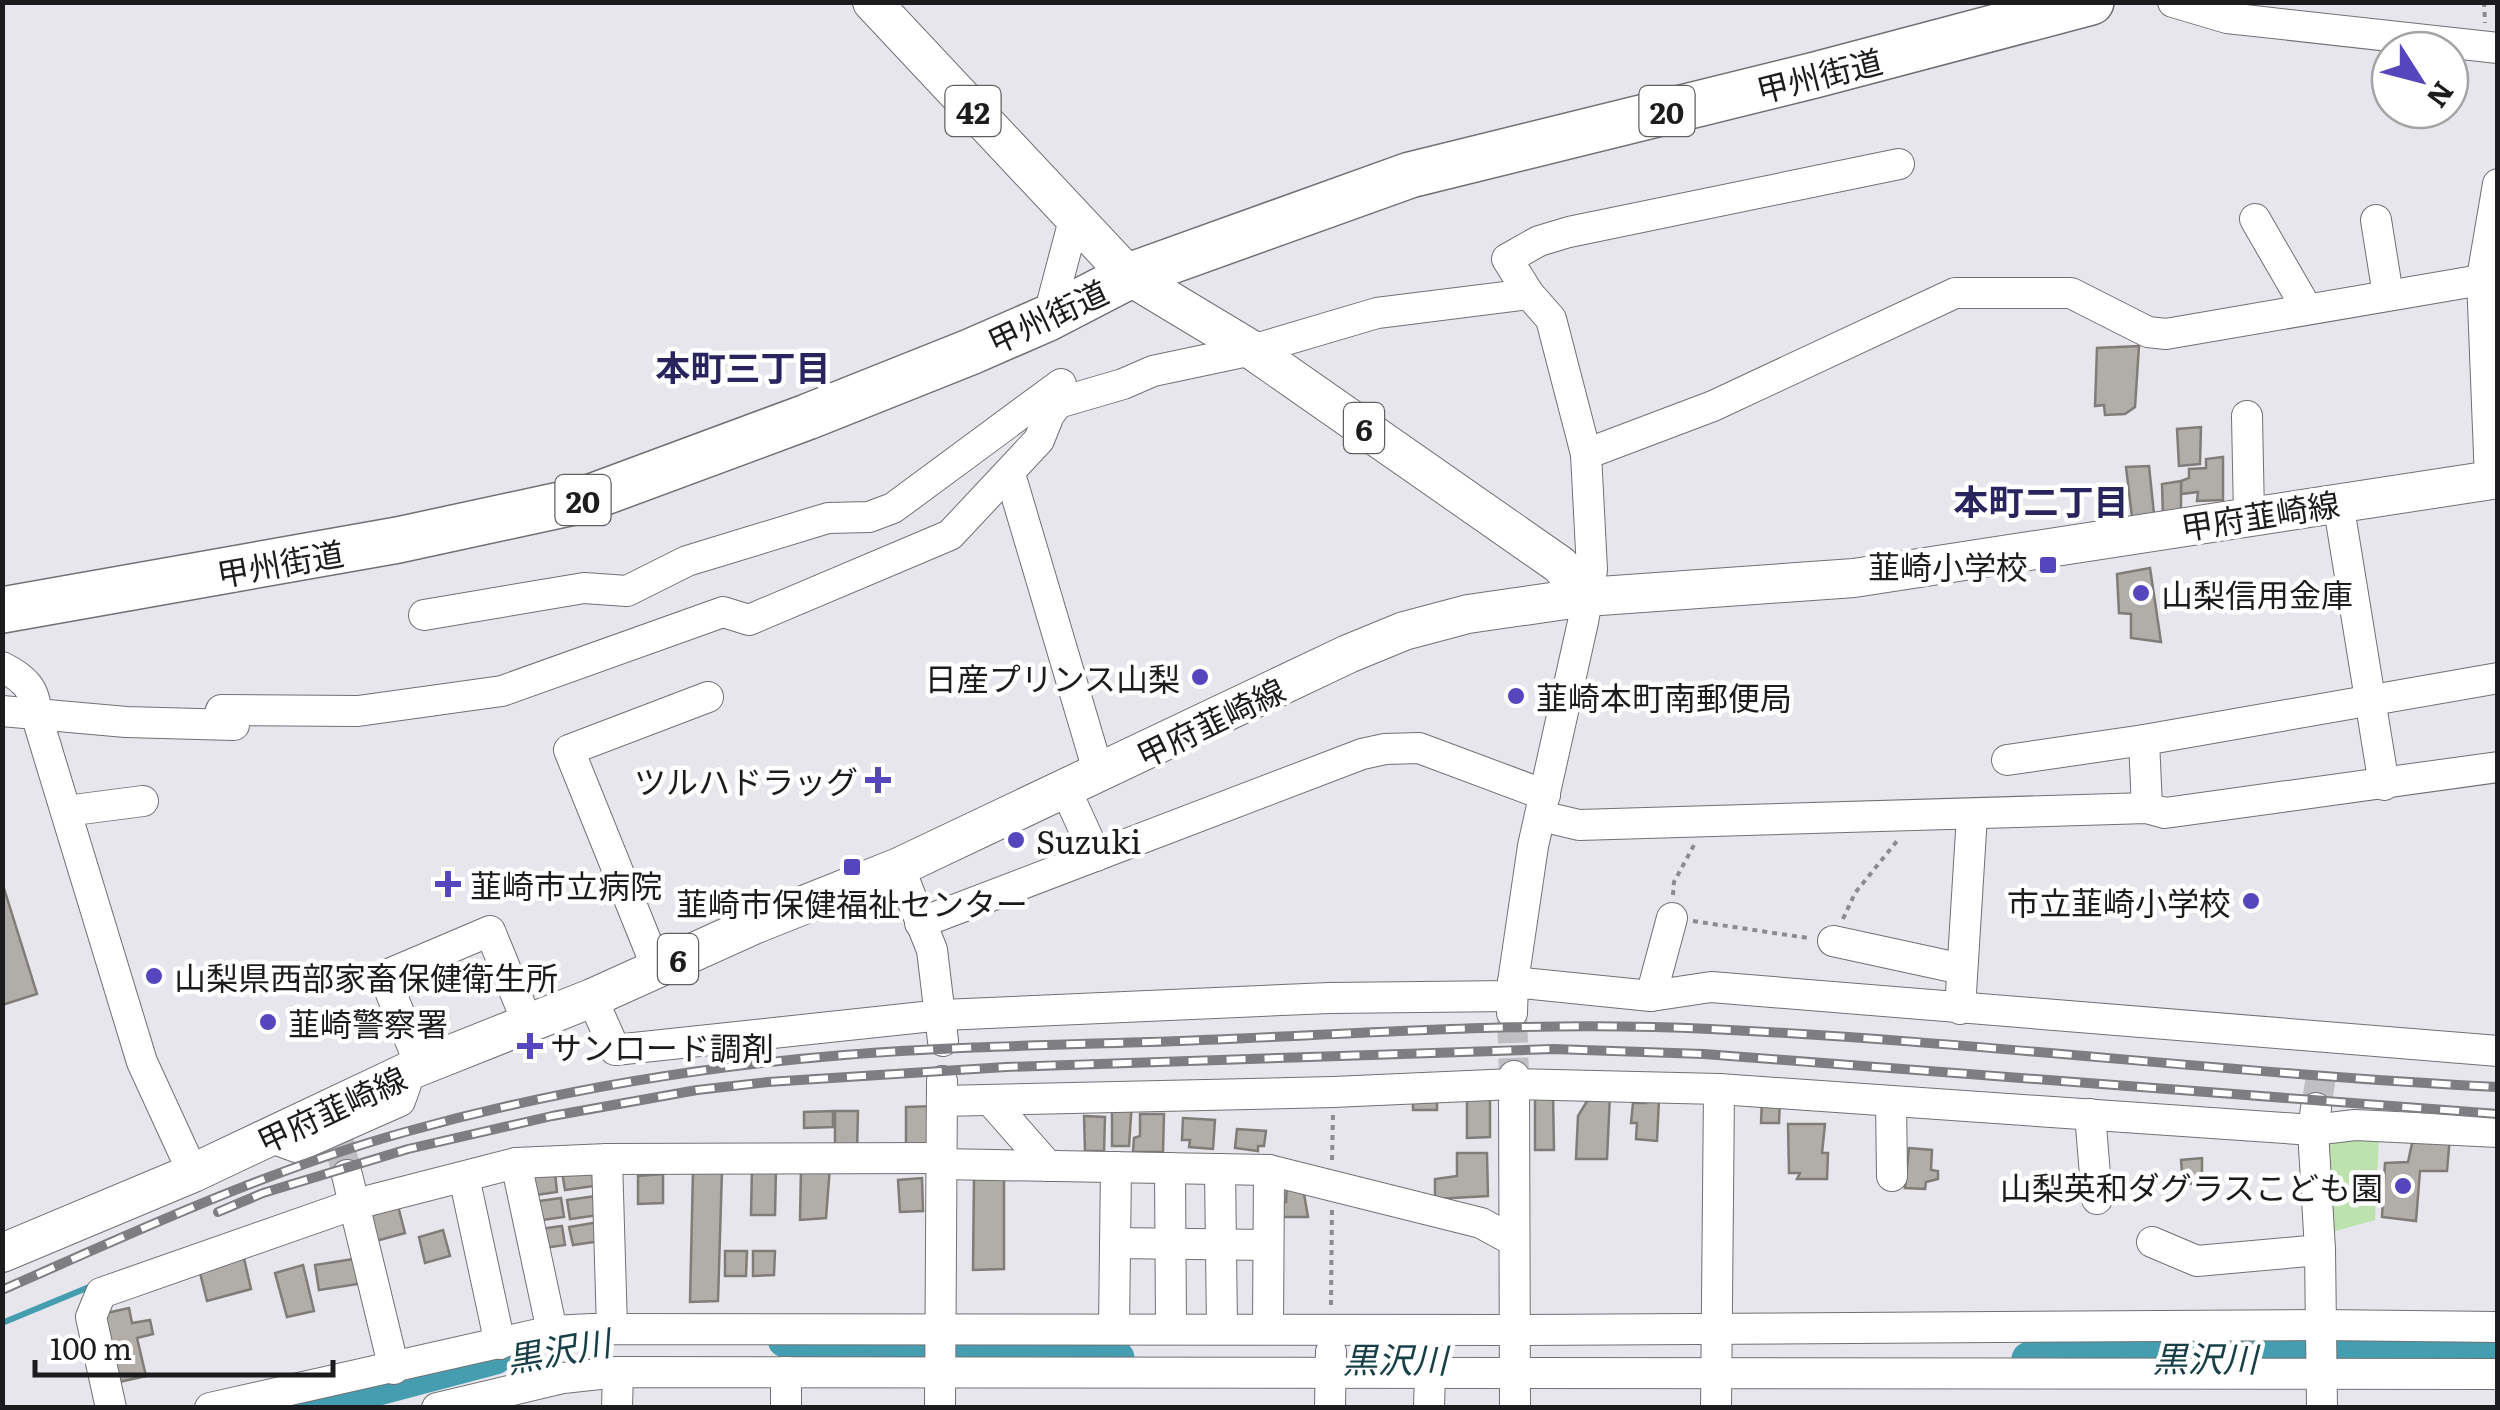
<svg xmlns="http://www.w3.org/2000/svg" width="2500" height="1410" font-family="Literata,'Noto Sans JP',serif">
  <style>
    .green { fill: #bde2ae }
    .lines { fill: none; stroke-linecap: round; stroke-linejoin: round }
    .stream { stroke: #459eaf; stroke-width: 6 }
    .river { stroke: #459eaf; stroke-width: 35 }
    .building { fill: #b1ada8; stroke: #807c78; stroke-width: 2.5 }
    .minor-tunnel { stroke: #bebec3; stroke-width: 30; stroke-dasharray: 30 15; stroke-linecap: butt }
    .minor-casing { stroke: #707075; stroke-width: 32 }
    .major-casing { stroke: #707075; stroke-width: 40 }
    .highway-casing { stroke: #707075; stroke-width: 48 }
    .path { stroke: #8c8c90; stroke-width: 4; stroke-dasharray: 5 5; stroke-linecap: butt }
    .minor { stroke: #fff; stroke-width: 30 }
    .major { stroke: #fff; stroke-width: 38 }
    .highway { stroke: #fff; stroke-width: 45 }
    .rail-casing { stroke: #7e7e82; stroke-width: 10 }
    .rail { stroke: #fff; stroke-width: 6; stroke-dasharray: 19; stroke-linecap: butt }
    .poi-dot { fill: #5646be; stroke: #fff; stroke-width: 4 }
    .labels { text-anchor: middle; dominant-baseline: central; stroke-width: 9; stroke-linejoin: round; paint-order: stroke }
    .shield { fill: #fff; stroke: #606062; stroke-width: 2.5 }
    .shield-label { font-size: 30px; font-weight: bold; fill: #1c1c1e }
    .street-label { font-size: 32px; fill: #1c1c1e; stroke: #fff }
    .poi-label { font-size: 32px; fill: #1c1c1e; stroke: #fff; text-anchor: start }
    .neighbourhood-label { font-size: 35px; font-weight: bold; fill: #2a245e; stroke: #fff }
    .water-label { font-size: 35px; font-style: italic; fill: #163f47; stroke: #fff }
  </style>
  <rect width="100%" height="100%" fill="#e6e6ec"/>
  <path class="green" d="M2379,1136L2375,1220L2332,1232L2325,1137Z"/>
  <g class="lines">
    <path class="stream" d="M2,1323L94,1285"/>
    <g class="river">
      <path d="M785,1340L892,1354L1117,1358"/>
      <path d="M2029,1359L2498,1356"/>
      <path d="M303,1408L495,1357"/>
    </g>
  </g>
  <g class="building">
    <path d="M2139,346L2135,407L2125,414L2105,415L2104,405L2095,406L2097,348Z"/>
    <path d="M2201,427L2200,464L2179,466L2177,429Z"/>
    <path d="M2223,457V500L2197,501L2198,492L2181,494V481L2189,478V469L2206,468V459Z"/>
    <path d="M2149,466L2154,514L2132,517L2126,467Z"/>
    <path d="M2181,481V512L2163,517L2162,484Z"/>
    <path d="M2150,568L2161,642L2131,638V614L2119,613L2117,574Z"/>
    <path d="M2,882L37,994L2,1005Z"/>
    <path d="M1592,1093L1610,1094L1607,1159H1576L1578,1116Z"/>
    <path d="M1535,1094H1553L1554,1150H1535Z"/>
    <path d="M1437,1096V1110H1413V1097Z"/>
    <path d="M1490,1097V1137L1467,1138V1098Z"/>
    <path d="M1646,1097L1659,1099L1657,1141L1636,1139L1637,1123H1631L1633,1103H1646Z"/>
    <path d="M1762,1099H1780L1779,1123H1761Z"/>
    <path d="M1112,1101H1132L1129,1146H1112Z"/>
    <path d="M936,1106L935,1151L906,1153V1107Z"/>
    <path d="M833,1111V1127L804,1128V1112Z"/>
    <path d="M835,1111H858L857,1152H835Z"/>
    <path d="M1140,1114H1164L1163,1152H1133L1134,1138L1140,1136Z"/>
    <path d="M1084,1116L1105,1117L1104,1151H1085Z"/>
    <path d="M1183,1118L1215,1120L1213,1149L1189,1147L1190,1140H1182Z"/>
    <path d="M1788,1124H1825L1822,1153H1828L1827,1179H1797L1800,1173H1789Z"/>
    <path d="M1237,1129L1266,1131L1264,1146H1258V1151L1235,1148Z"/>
    <path d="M2414,1134L2450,1136L2447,1171H2420L2416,1221L2382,1217L2385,1163L2408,1162Z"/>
    <path d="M1909,1148L1932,1150L1931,1170L1938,1171V1179L1926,1182L1925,1189L1905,1188Z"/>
    <path d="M1457,1153H1487L1488,1196L1435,1199V1179L1457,1176Z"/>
    <path d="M2202,1158V1182L2183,1185L2181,1160Z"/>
    <path d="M592,1167L594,1186L565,1190L562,1172Z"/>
    <path d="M752,1167H776L775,1215H751Z"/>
    <path d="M830,1167L826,1218L800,1220L801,1168Z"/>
    <path d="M722,1170L718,1301L690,1302L693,1171Z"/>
    <path d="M555,1173L557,1192L529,1196L525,1177Z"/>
    <path d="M1004,1173V1269L973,1270L974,1175Z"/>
    <path d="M663,1174V1203L638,1204V1176Z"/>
    <path d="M922,1178L923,1211L900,1212L898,1180Z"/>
    <path d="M1302,1182L1308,1217H1279V1203L1286,1202L1287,1183Z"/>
    <path d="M596,1196L599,1215L570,1219L567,1200Z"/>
    <path d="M396,1198L405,1233L376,1241L368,1206Z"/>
    <path d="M561,1198L564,1217L535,1221L532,1202Z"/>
    <path d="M599,1222L601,1241L573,1245L569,1227Z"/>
    <path d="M562,1226L565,1245L536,1249L533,1230Z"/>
    <path d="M443,1230L450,1256L425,1263L419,1237Z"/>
    <path d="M725,1251H747L746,1276H725Z"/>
    <path d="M753,1251H775L774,1275L753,1276Z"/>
    <path d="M243,1254L251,1289L207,1301L200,1273Z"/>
    <path d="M360,1258L364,1283L319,1290L315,1265Z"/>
    <path d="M303,1265L314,1311L287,1317L275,1273Z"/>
    <path d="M129,1308L132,1323L150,1320L153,1334L137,1338L146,1376L119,1382L102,1314Z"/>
  </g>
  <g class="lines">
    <g class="minor-tunnel">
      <path d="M1512,1013L1514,1076"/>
      <path d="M2316,1108L2323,1064"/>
      <path d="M339,1142L347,1175"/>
    </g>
    <defs>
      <g id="minor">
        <path d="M2173,2L2227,18L2498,48"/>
        <path d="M2255,219L2307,309"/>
        <path d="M2376,220L2388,295"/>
        <path d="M1048,318L1074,220"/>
        <path d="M2247,416L2249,515"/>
        <path d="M1586,454L1713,406L1955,293H2071L2148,332L2166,334L2498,277"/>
        <path d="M1010,474L1099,774"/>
        <path d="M2490,480L2482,278L2498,184"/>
        <path d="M2338,502L2384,785"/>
        <path d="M424,615L584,588L627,591L687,561L828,518L869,517L893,508L1061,384"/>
        <path d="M2,667C24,678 36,689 36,714L142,1062L193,1173"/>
        <path d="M2,711L126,722L234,725"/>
        <path d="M217,724L221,710L358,711L502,691L723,612L749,620L950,535L1039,440L1049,415L1058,403L1123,384L1153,371L1252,350L1377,313L1529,294"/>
        <path d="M2007,760L2144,740"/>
        <path d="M1066,790L1096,856"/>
        <path d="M2147,808L2144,740L2498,678"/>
        <path d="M66,811L143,801"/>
        <path d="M1541,816L1579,825L2147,808L2165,813L2498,767"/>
        <path d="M899,867L932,950L943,1041"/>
        <path d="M920,923L1362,754L1385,749L1419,748L1545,795"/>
        <path d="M1833,941L1962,969"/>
        <path d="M657,968L569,750L708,697"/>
        <path d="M1513,982L1651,996L1711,987L2498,1051"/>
        <path d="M1651,996L1672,918"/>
        <path d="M592,998L615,1050L942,1015L1329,998L1512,996"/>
        <path d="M1960,1009L1972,815"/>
        <path d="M1512,1013L1513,982L1533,846L1583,622L1592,570L1586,454L1551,319L1529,294L1507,259L1539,241L1569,232L1899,164"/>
        <path d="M421,1067L384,976L490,931L528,1024"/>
        <path d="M1514,1076L1515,1408"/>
        <path d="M990,1100L1048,1166"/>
        <path d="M942,1101L1333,1092L1513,1084L1719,1089L2313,1130L2355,1125L2498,1132"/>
        <path d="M1891,1101L1892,1176"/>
        <path d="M2316,1108L2313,1130L2320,1250L2322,1408"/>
        <path d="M2090,1114L2097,1199"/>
        <path d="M269,1137L296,1147L400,1101L411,1070"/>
        <path d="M607,1159L612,1328"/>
        <path d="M516,1163L552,1331"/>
        <path d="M941,1164L1269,1170L1481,1223L1514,1241"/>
        <path d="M1170,1168L1171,1328"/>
        <path d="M1220,1169L1222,1328"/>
        <path d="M347,1175L394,1369"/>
        <path d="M464,1177L500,1344"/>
        <path d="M2152,1242L2197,1261L2320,1250"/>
        <path d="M1115,1243L1268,1245"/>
        <path d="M1114,1328L1116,1167"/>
        <path d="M1268,1329L1269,1170"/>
        <path d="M786,1372V1408"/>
        <path d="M111,1408L91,1317L101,1293L352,1205L516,1163L607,1159L941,1158"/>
        <path d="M210,1408L552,1331L592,1329L1525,1330L2321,1325L2498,1327"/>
        <path d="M437,1408L563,1378L618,1372L2498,1374"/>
        <path d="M617,1408L618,1372"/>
        <path d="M940,1408L942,1081"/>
        <path d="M1330,1408L1331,1352"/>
        <path d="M1429,1408L1430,1373"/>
        <path d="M1716,1408L1719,1089"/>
      </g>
      <g id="major">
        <path d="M872,2L1129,276L1252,350L1560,565L1586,597"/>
        <path d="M2,1253L193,1173L411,1070L592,998L756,924L899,867L1348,654L1404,631L1468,614L1586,597L1854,578L2498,479"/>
      </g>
      <path id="highway" d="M2,610L398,540L583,500L807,417L970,352L1048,318L1129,276L1410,175L1815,75L2091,2"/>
    </defs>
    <use href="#minor" class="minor-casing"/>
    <use href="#major" class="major-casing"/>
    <use href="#highway" class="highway-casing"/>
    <g class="path">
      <path d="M2484,2L2485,23"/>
      <path d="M1673,895L1674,882L1694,845"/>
      <path d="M1843,919L1855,893L1897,841"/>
      <path d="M1693,921L1808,938"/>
      <path d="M1332,1160L1333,1114"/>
      <path d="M1331,1305L1332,1209"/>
    </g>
    <use href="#minor" class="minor"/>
    <use href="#major" class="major"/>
    <use href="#highway" class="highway"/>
    <defs>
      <g id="rail">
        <path d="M218,1212L263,1193L408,1149L552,1116L697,1090L768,1082L1006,1067L1553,1049L1704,1054L2498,1114"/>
        <path d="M2,1290C135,1232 265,1171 405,1132C548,1092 696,1067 844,1055C945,1047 1048,1045 1149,1042C1336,1036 1523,1020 1710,1029C1973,1041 2234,1074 2498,1087"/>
      </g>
    </defs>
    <use href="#rail" class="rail-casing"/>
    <use href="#rail" class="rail"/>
  </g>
  <g class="poi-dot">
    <rect x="2038" y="555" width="20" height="20" rx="5"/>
    <circle cx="2141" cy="593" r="10"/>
    <circle cx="1200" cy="677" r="10"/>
    <circle cx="1516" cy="696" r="10"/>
    <path d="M873 765h10v10h10v10h-10v10h-10v-10h-10v-10h10z"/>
    <circle cx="1016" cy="840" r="10"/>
    <rect x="842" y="857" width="20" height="20" rx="5"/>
    <path d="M443 869h10v10h10v10h-10v10h-10v-10h-10v-10h10z"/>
    <circle cx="2251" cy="901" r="10"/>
    <circle cx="154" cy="976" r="10"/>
    <circle cx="268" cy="1022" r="10"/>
    <path d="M525 1031h10v10h10v10h-10v10h-10v-10h-10v-10h10z"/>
    <circle cx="2403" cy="1186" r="10"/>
  </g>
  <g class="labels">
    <g class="shield">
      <rect x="945.5" y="86" width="55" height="50" rx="8"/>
      <rect x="1639.5" y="86" width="55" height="50" rx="8"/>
      <rect x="1344" y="403" width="40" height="50" rx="8"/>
      <rect x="555.5" y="475" width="55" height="50" rx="8"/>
      <rect x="658" y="934" width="40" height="50" rx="8"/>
    </g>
    <g class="shield-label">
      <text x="973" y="111">42</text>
      <text x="1667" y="111">20</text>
      <text x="1364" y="428">6</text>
      <text x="583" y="500">20</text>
      <text x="678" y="959">6</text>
    </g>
    <g class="street-label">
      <text transform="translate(1819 74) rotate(-14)">甲州街道</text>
      <text transform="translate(1047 315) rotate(-25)">甲州街道</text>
      <text transform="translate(2260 514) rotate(-9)">甲府韮崎線</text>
      <text transform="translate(280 562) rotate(-10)">甲州街道</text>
      <text transform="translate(1210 721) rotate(-26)">甲府韮崎線</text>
      <text transform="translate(331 1108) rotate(-25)">甲府韮崎線</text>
    </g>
    <g class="poi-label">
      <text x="2028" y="565" text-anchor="end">韮崎小学校</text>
      <text x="2161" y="593">山梨信用金庫</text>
      <text x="1180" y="677" text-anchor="end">日産プリンス山梨</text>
      <text x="1536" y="696">韮崎本町南郵便局</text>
      <text x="858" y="780" text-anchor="end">ツルハドラッグ</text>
      <text x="1036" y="840">Suzuki</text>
      <text x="470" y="884">韮崎市立病院</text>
      <text x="2231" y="901" text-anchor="end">市立韮崎小学校</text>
      <text x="852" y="902" text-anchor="middle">韮崎市保健福祉センター</text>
      <text x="174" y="976">山梨県西部家畜保健衛生所</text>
      <text x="288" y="1022">韮崎警察署</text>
      <text x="550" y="1046">サンロード調剤</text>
      <text x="2383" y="1186" text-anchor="end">山梨英和ダグラスこども園</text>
    </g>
    <g class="neighbourhood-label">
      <text x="743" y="366">本町三丁目</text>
      <text x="2041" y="500">本町二丁目</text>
    </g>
    <g class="water-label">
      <text transform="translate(558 1349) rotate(-10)">黒沢川</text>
      <text x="2205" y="1357">黒沢川</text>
      <text x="1395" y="1358">黒沢川</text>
    </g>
  </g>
  <rect width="2500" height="1410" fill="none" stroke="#1c1c1e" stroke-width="10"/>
  <g transform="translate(2420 80) rotate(126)"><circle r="48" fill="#ffffff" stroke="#a4a4a5" stroke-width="2.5"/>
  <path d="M0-8L18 38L0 25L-18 38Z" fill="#5646be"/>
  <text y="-15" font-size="28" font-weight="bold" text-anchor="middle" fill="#1c1c1e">N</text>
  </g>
  <path d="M35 1360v15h298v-15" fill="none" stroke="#1c1c1e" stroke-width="5"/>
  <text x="50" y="1360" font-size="30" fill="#1c1c1e" stroke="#ffffff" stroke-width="8" paint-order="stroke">100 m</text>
</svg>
